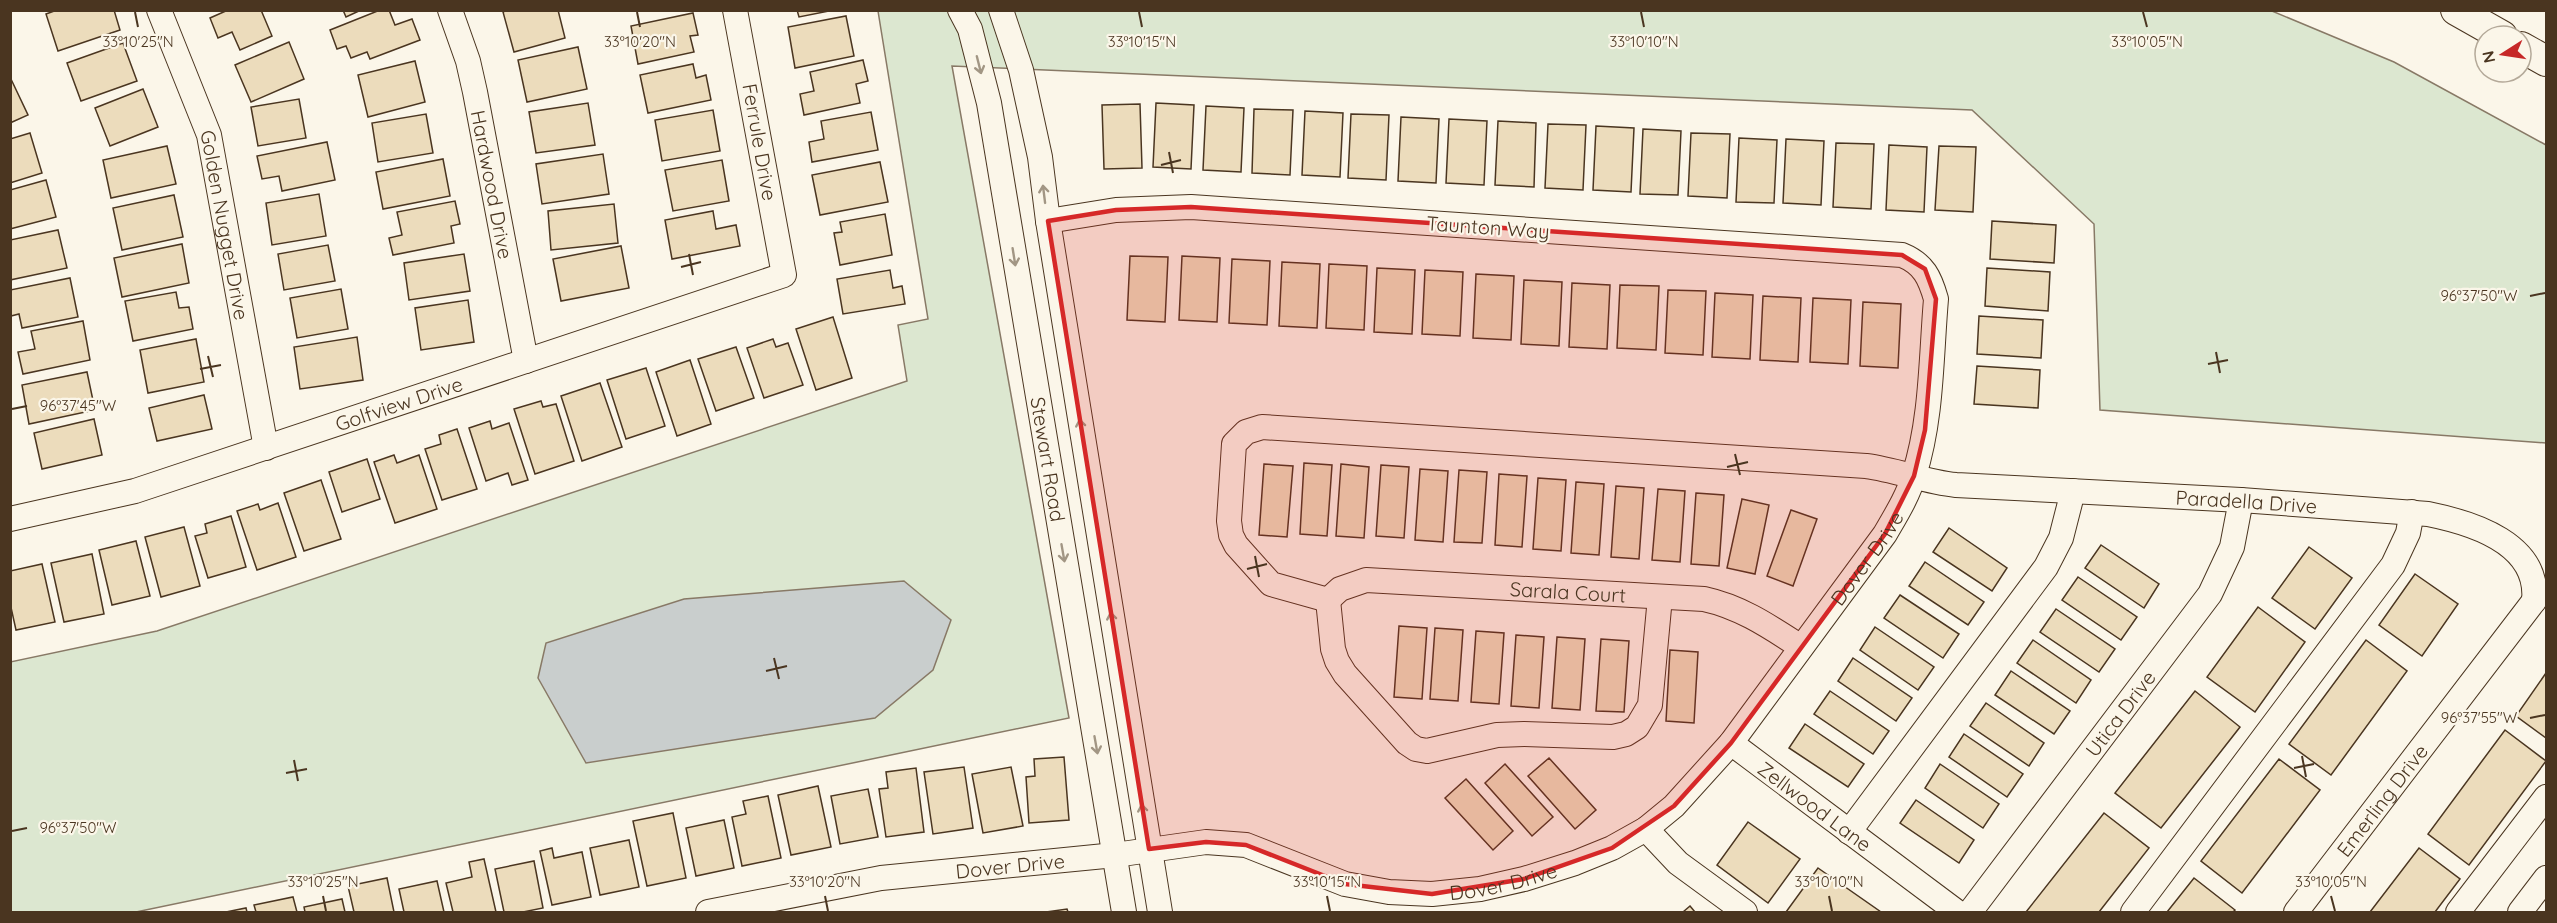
<svg xmlns="http://www.w3.org/2000/svg" width="2557" height="923" font-family="Quicksand,sans-serif">
  <style>
    .green { fill: #dce7d0; stroke: #887966; stroke-width: 1.5 }
    .water { fill: #c9cecd; stroke: #887966; stroke-width: 1.5 }
    .building { fill: #ecdcbc; stroke: #4a3520; stroke-width: 1.5 }
    .lines { fill: none; stroke-linecap: round; stroke-linejoin: round }
    .minor-casing { stroke: #4a3520; stroke-width: 26 }
    .major-casing { stroke: #4a3520; stroke-width: 32 }
    .minor { stroke: #fbf6e9; stroke-width: 24 }
    .major { stroke: #fbf6e9; stroke-width: 30 }
    .oneway { stroke: #a29684 }
    .marked { fill: #d62828; fill-opacity: 0.2; stroke: #d62828; stroke-width: 4.5; stroke-linejoin: round }
    .ticks { fill: none; stroke: #4a3520; stroke-width: 2 }
    .labels { text-anchor: middle; dominant-baseline: central; stroke-width: 4.5; stroke-linejoin: round; paint-order: stroke }
    .street-label { font-size: 20px; fill: #4a3520; stroke: #fbf6e9 }
    .ticks-label { font-size: 15px; text-anchor: middle; fill: #4a3520; stroke: #fbf6e9; stroke-width: 4.5; stroke-linejoin: round; paint-order: stroke }
  </style>
  <rect width="100%" height="100%" fill="#fbf6e9"/>
  <path class="green" d="M878,11H2272L2394,62L2546,145V443L2100,410L2094,224L1972,110L952,66L1069,718L136,912H11L10,662L157,631L907,381L898,325L928,319Z"/>
  <path class="water" d="M904,581L951,620L933,670L875,718L586,763L538,678L546,643L684,599Z"/>
  <g class="building">
    <path d="M57,10H114L120,30L58,51L46,14Z"/>
    <path d="M228,10H261L272,36L240,50L232,32L218,38L210,18Z"/>
    <path d="M343,10H361L346,17Z"/>
    <path d="M380,10H389L395,25L412,19L420,40L370,59L367,52L351,58L346,46L337,49L330,30Z"/>
    <path d="M507,10H558L565,38L514,52L503,12Z"/>
    <path d="M797,10H834L799,17Z"/>
    <path d="M693,13L698,35L690,36L694,52L638,64L631,26Z"/>
    <path d="M846,16L854,56L795,68L788,27Z"/>
    <path d="M289,42L304,79L251,102L235,65Z"/>
    <path d="M123,43L137,81L81,101L67,63Z"/>
    <path d="M578,47L587,89L527,102L518,60Z"/>
    <path d="M863,60L868,81L856,84L860,103L804,115L800,94L814,91L810,72Z"/>
    <path d="M415,61L425,102L368,117L358,75Z"/>
    <path d="M693,64L696,78L706,75L711,100L648,113L640,75Z"/>
    <path d="M10,77L28,115L10,123Z"/>
    <path d="M143,89L158,127L110,146L95,108Z"/>
    <path d="M299,99L306,138L258,146L251,107Z"/>
    <path d="M588,103L595,145L536,153L529,112Z"/>
    <path d="M1156,103L1194,105L1191,169L1153,167Z"/>
    <path d="M1140,104L1142,168L1104,169L1102,105Z"/>
    <path d="M1206,106L1244,108L1241,172L1203,170Z"/>
    <path d="M1254,109L1293,110L1290,175L1252,173Z"/>
    <path d="M713,110L720,151L662,161L655,120Z"/>
    <path d="M1305,111L1343,113L1340,177L1302,175Z"/>
    <path d="M871,112L878,150L812,162L809,142L824,139L821,121Z"/>
    <path d="M426,114L433,153L378,162L372,123Z"/>
    <path d="M1351,114L1389,115L1386,180L1348,178Z"/>
    <path d="M1401,117L1439,119L1436,183L1398,181Z"/>
    <path d="M1449,119L1487,121L1484,185L1446,183Z"/>
    <path d="M1498,121L1536,123L1534,187L1495,185Z"/>
    <path d="M1548,124L1586,125L1583,190L1545,188Z"/>
    <path d="M1596,126L1634,128L1631,192L1593,190Z"/>
    <path d="M1643,129L1681,131L1678,195L1640,194Z"/>
    <path d="M30,133L42,173L10,183V139Z"/>
    <path d="M1691,133L1730,134L1727,198L1688,196Z"/>
    <path d="M1739,138L1777,140L1774,203L1736,202Z"/>
    <path d="M1786,139L1824,141L1821,205L1783,203Z"/>
    <path d="M327,142L335,180L282,191L279,176L262,179L257,156Z"/>
    <path d="M1836,143L1874,144L1871,209L1833,207Z"/>
    <path d="M1889,145L1927,147L1924,212L1886,210Z"/>
    <path d="M167,146L176,184L111,198L103,160Z"/>
    <path d="M1939,146L1976,147L1973,212L1935,210Z"/>
    <path d="M603,154L609,194L542,204L536,164Z"/>
    <path d="M443,159L450,196L383,209L376,172Z"/>
    <path d="M722,160L729,201L673,211L665,170Z"/>
    <path d="M880,162L888,202L820,215L812,175Z"/>
    <path d="M46,180L56,217L10,229V190Z"/>
    <path d="M319,194L326,236L272,245L266,203Z"/>
    <path d="M174,195L183,237L122,250L113,208Z"/>
    <path d="M455,201L460,224L451,226L454,243L393,255L389,238L402,235L397,212Z"/>
    <path d="M614,204L618,243L551,250L548,211Z"/>
    <path d="M713,211L716,229L736,225L740,246L672,259L665,220Z"/>
    <path d="M885,214L892,255L840,265L834,233L842,232L840,222Z"/>
    <path d="M1992,221L2056,225L2054,263L1990,259Z"/>
    <path d="M58,230L67,268L10,280V240Z"/>
    <path d="M182,244L189,283L122,297L114,258Z"/>
    <path d="M328,245L335,281L284,290L278,254Z"/>
    <path d="M621,246L629,288L561,301L553,259Z"/>
    <path d="M464,254L470,291L409,300L404,263Z"/>
    <path d="M1130,256L1168,257L1165,322L1127,320Z"/>
    <path d="M1182,256L1220,258L1217,322L1179,320Z"/>
    <path d="M1232,259L1270,261L1267,325L1229,323Z"/>
    <path d="M1282,262L1320,264L1317,328L1279,326Z"/>
    <path d="M1329,264L1367,266L1364,330L1326,328Z"/>
    <path d="M1377,268L1415,270L1412,334L1374,332Z"/>
    <path d="M1987,268L2050,272L2048,311L1985,306Z"/>
    <path d="M890,270L893,288L902,286L905,304L843,314L837,279Z"/>
    <path d="M1425,270L1463,272L1460,336L1422,334Z"/>
    <path d="M1476,274L1514,276L1511,340L1473,338Z"/>
    <path d="M70,278L78,317L22,328L19,314L11,316L10,290Z"/>
    <path d="M1524,280L1562,282L1559,346L1521,344Z"/>
    <path d="M1572,283L1610,285L1607,349L1569,347Z"/>
    <path d="M1620,285L1659,286L1656,350L1617,348Z"/>
    <path d="M341,289L348,329L297,338L290,298Z"/>
    <path d="M1668,290L1706,291L1703,355L1665,353Z"/>
    <path d="M176,292L179,308L189,307L193,329L133,341L125,301Z"/>
    <path d="M1715,293L1753,295L1750,359L1712,357Z"/>
    <path d="M1763,296L1801,298L1798,362L1760,360Z"/>
    <path d="M1813,298L1851,300L1848,364L1810,362Z"/>
    <path d="M468,300L474,342L421,350L415,308Z"/>
    <path d="M1863,302L1901,304L1898,368L1860,366Z"/>
    <path d="M1979,316L2043,320L2041,358L1977,354Z"/>
    <path d="M833,317L852,378L816,390L796,329Z"/>
    <path d="M83,321L90,360L23,374L18,352L35,349L31,331Z"/>
    <path d="M357,337L363,380L300,389L294,347Z"/>
    <path d="M196,339L204,382L148,393L140,350Z"/>
    <path d="M773,339L776,347L788,343L803,385L764,398L747,348Z"/>
    <path d="M736,347L754,398L716,411L698,359Z"/>
    <path d="M690,360L711,424L677,436L656,372Z"/>
    <path d="M1977,366L2040,370L2038,408L1974,404Z"/>
    <path d="M646,368L665,426L626,439L607,380Z"/>
    <path d="M87,372L95,410L29,424L22,385Z"/>
    <path d="M600,383L622,447L582,461L561,396Z"/>
    <path d="M204,395L212,429L157,441L149,408Z"/>
    <path d="M541,401L543,407L556,404L574,461L535,474L514,409Z"/>
    <path d="M94,419L102,455L42,469L34,433Z"/>
    <path d="M490,421L492,429L509,423L528,480L512,485L508,473L486,481L469,428Z"/>
    <path d="M457,429L477,489L442,500L425,449L441,444L439,435Z"/>
    <path d="M394,455L397,463L419,455L437,509L395,523L374,462Z"/>
    <path d="M367,459L380,499L342,512L329,472Z"/>
    <path d="M1304,463L1332,465L1327,536L1300,534Z"/>
    <path d="M1264,464L1293,466L1287,537L1259,535Z"/>
    <path d="M1341,464L1369,467L1364,538L1336,536Z"/>
    <path d="M1381,465L1409,467L1404,538L1376,536Z"/>
    <path d="M1420,469L1448,471L1443,542L1415,540Z"/>
    <path d="M1459,470L1487,472L1482,543L1454,542Z"/>
    <path d="M1499,474L1527,476L1522,547L1495,545Z"/>
    <path d="M1538,478L1566,480L1561,551L1533,549Z"/>
    <path d="M321,480L341,539L304,551L284,493Z"/>
    <path d="M1576,482L1604,484L1599,555L1571,553Z"/>
    <path d="M1616,486L1644,488L1639,559L1611,557Z"/>
    <path d="M1658,489L1685,491L1680,562L1652,560Z"/>
    <path d="M1696,493L1724,495L1719,566L1691,564Z"/>
    <path d="M1742,499L1769,505L1755,574L1727,568Z"/>
    <path d="M278,503L296,557L257,570L237,511L258,504L260,510Z"/>
    <path d="M1791,510L1817,519L1793,586L1767,576Z"/>
    <path d="M231,516L246,567L208,578L195,536L207,533L205,524Z"/>
    <path d="M184,527L200,586L161,597L145,537Z"/>
    <path d="M1949,528L2007,568L1992,591L1933,552Z"/>
    <path d="M136,541L150,596L112,605L99,550Z"/>
    <path d="M2101,545L2159,584L2144,608L2085,568Z"/>
    <path d="M2309,547L2352,578L2315,629L2272,598Z"/>
    <path d="M92,554L104,614L64,622L51,563Z"/>
    <path d="M1925,562L1984,602L1968,625L1909,586Z"/>
    <path d="M42,564L55,622L16,630L10,603V571Z"/>
    <path d="M2415,574L2458,604L2422,656L2379,625Z"/>
    <path d="M2078,577L2137,617L2121,640L2062,600Z"/>
    <path d="M1900,595L1959,634L1943,658L1884,618Z"/>
    <path d="M2258,607L2305,642L2255,712L2207,677Z"/>
    <path d="M2056,609L2115,649L2099,672L2040,632Z"/>
    <path d="M1399,626L1427,628L1422,699L1394,697Z"/>
    <path d="M1875,627L1934,667L1918,690L1860,650Z"/>
    <path d="M1435,628L1463,630L1458,701L1430,699Z"/>
    <path d="M1476,631L1504,633L1499,704L1471,702Z"/>
    <path d="M1516,635L1544,637L1539,708L1511,706Z"/>
    <path d="M1557,637L1585,639L1580,710L1552,708Z"/>
    <path d="M1601,639L1629,641L1624,712L1596,711Z"/>
    <path d="M2033,640L2091,680L2076,703L2017,663Z"/>
    <path d="M2366,640L2407,671L2331,775L2289,744Z"/>
    <path d="M1670,650L1698,652L1694,723L1666,721Z"/>
    <path d="M1853,658L1912,698L1896,721L1838,681Z"/>
    <path d="M2011,671L2070,711L2054,734L1995,695Z"/>
    <path d="M2546,673V738L2516,716Z"/>
    <path d="M1830,691L1889,731L1873,754L1814,714Z"/>
    <path d="M2195,691L2240,727L2161,828L2115,793Z"/>
    <path d="M1986,703L2044,743L2029,766L1970,726Z"/>
    <path d="M1805,724L1864,764L1848,787L1789,748Z"/>
    <path d="M2505,730L2546,761L2469,865L2428,834Z"/>
    <path d="M1964,734L2023,774L2007,797L1949,757Z"/>
    <path d="M1064,757L1069,820L1029,823L1026,777L1035,776L1034,759Z"/>
    <path d="M1549,758L1596,810L1575,829L1528,776Z"/>
    <path d="M2279,759L2320,790L2242,893L2201,861Z"/>
    <path d="M1505,764L1553,817L1532,836L1485,783Z"/>
    <path d="M1940,764L1999,804L1983,828L1925,788Z"/>
    <path d="M964,767L973,828L933,834L924,772Z"/>
    <path d="M1011,767L1023,826L983,833L972,774Z"/>
    <path d="M916,768L924,832L886,837L879,789L888,788L886,772Z"/>
    <path d="M1466,779L1513,831L1493,850L1445,798Z"/>
    <path d="M818,786L831,847L791,855L778,795Z"/>
    <path d="M868,789L878,837L840,844L831,796Z"/>
    <path d="M768,796L781,858L742,866L732,817L746,814L743,801Z"/>
    <path d="M1916,800L1974,840L1959,863L1900,823Z"/>
    <path d="M673,813L686,878L647,886L633,821Z"/>
    <path d="M2104,813L2149,848L2099,912H2026Z"/>
    <path d="M724,820L734,868L696,876L686,828Z"/>
    <path d="M1748,822L1800,859L1768,903L1717,865Z"/>
    <path d="M629,840L639,887L600,895L590,848Z"/>
    <path d="M552,848L554,858L582,852L591,897L552,905L540,851Z"/>
    <path d="M2419,848L2460,879L2435,912H2370Z"/>
    <path d="M484,859L496,912H453L446,883L472,877L469,862Z"/>
    <path d="M534,861L543,908L523,912H504L495,869Z"/>
    <path d="M1818,868L1881,912H1786Z"/>
    <path d="M387,878L394,912H354L348,886Z"/>
    <path d="M2194,878L2235,910L2233,912H2167Z"/>
    <path d="M437,881L444,912H404L399,889Z"/>
    <path d="M293,897L297,912H256L254,905Z"/>
    <path d="M342,899L345,912H305L304,907Z"/>
    <path d="M1690,906L1695,912H1683Z"/>
    <path d="M246,908L247,912H226Z"/>
    <path d="M1067,909L1068,912H1046Z"/>
  </g>
  <g class="lines">
    <defs>
      <g id="minor">
        <path id="s1" d="M159,10L209,135L266,448"/>
        <path id="s2" d="M450,10L468,61L475,92L526,361"/>
        <path id="s3" d="M960,10L970,29L989,103L1124,912"/>
        <path d="M1001,10L1021,70L1040,157L1048,221L1160,912"/>
        <path id="s4" d="M10,519L135,491L784,275L735,10"/>
        <path id="s5" d="M1328,600L1271,584L1236,545L1231,535L1229,521L1234,444L1246,432L1262,427L1866,466C1897,470 1925,482 1956,485L2241,500L2428,514C2473,523 2540,544 2534,601"/>
        <path d="M1328,600L1333,649L1337,661L1345,674L1407,743L1416,749L1427,751L1497,735L1524,734L1613,737L1626,734L1637,727L1650,705L1660,597"/>
        <path id="s6" d="M1328,600L1340,589L1366,580L1704,599C1741,607 1770,627 1801,647"/>
        <path id="s7" d="M1731,743L1957,912"/>
        <path d="M1646,829L1678,863L1745,912"/>
        <path d="M1849,832L2046,567L2061,538L2073,491"/>
        <path id="s8" d="M708,912L881,878L1115,855L1206,842L1246,845L1345,884L1389,892L1432,894L1480,889L1524,879L1575,863L1612,848L1646,829L1674,806L1731,743L1885,534C1896,515 1908,496 1914,475C1932,419 1931,357 1936,299C1930,278 1924,264 1902,255L1191,207L1116,210L1048,221"/>
        <path id="s9" d="M1970,912L2210,594L2232,547L2241,500"/>
        <path d="M2133,912L2393,565L2408,533L2412,512"/>
        <path id="s10" d="M2296,912L2534,601"/>
        <path d="M2458,912L2546,797"/>
        <path d="M2520,912L2546,878"/>
      </g>
      <g id="major">
        <path d="M2456,10L2502,36"/>
        <path d="M2521,47L2546,61"/>
      </g>
    </defs>
    <use href="#minor" class="minor-casing"/>
    <use href="#major" class="major-casing"/>
    <use href="#minor" class="minor"/>
    <use href="#major" class="major"/>
  </g>
  <defs><path id="oneway-shaft" d="M-6 0H5M1.5-3L5.5 0L1.5 3" fill="none" stroke-width="1.6" stroke-linecap="round" stroke-linejoin="round" transform="scale(1.5)"/></defs>
  <g class="oneway">
    <use href="#oneway-shaft" transform="translate(979 65) rotate(76)"/>
    <use href="#oneway-shaft" transform="translate(1044 194) rotate(-97)"/>
    <use href="#oneway-shaft" transform="translate(1014 257) rotate(81)"/>
    <use href="#oneway-shaft" transform="translate(1081 428) rotate(-99)"/>
    <use href="#oneway-shaft" transform="translate(1063 553) rotate(80)"/>
    <use href="#oneway-shaft" transform="translate(1112 621) rotate(-99)"/>
    <use href="#oneway-shaft" transform="translate(1096 745) rotate(80)"/>
    <use href="#oneway-shaft" transform="translate(1143 813) rotate(-99)"/>
  </g>
  <path class="marked" d="M1191,207L1902,255L1925,269L1936,299L1925,430L1914,476L1885,534L1731,743L1674,806L1612,848L1524,879L1432,894L1345,884L1246,845L1206,842L1149,849L1048,221L1116,210Z"/>
  <path class="ticks" d="M135,12L138,27M637,12L640,27M1139,12L1142,27M1641,12L1644,27M2143,12L2147,27M1169,152L1173,173M1161,165L1181,160M689,254L693,275M681,267L701,262M2530,296L2545,293M2216,352L2220,373M208,356L213,377M2208,364L2228,360M200,369L221,365M12,409L27,406M1735,454L1740,475M1727,467L1748,462M1255,556L1259,577M1247,569L1267,564M774,658L779,679M766,671L787,666M2530,718L2545,715M2302,756L2306,777M294,760L298,781M2294,768L2314,764M286,773L307,769M12,831L27,828M323,896L326,911M825,896L828,911M1327,896L1330,911M1829,896L1832,911M2331,896L2335,911"/>
  <g class="labels">
    <g class="street-label">
      <text transform="translate(760 142) rotate(80)">Ferrule Drive</text>
      <text stroke="none"><textPath href="#s2" startOffset="180">Hardwood Drive</textPath></text>
      <text stroke="none"><textPath href="#s1" startOffset="226">Golden Nugget Drive</textPath></text>
      <text transform="translate(1488 227) rotate(4)">Taunton Way</text>
      <text stroke="none"><textPath href="#s4" startOffset="406">Golfview Drive</textPath></text>
      <text stroke="none"><textPath href="#s3" startOffset="459">Stewart Road</textPath></text>
      <text stroke="none"><textPath href="#s5" startOffset="1236">Paradella Drive</textPath></text>
      <text stroke="none"><textPath href="#s8" startOffset="1314">Dover Drive</textPath></text>
      <text stroke="none"><textPath href="#s6" startOffset="246">Sarala Court</textPath></text>
      <text stroke="none"><textPath href="#s9" startOffset="249">Utica Drive</textPath></text>
      <text stroke="none"><textPath href="#s10" startOffset="141">Emerling Drive</textPath></text>
      <text stroke="none"><textPath href="#s7" startOffset="105">Zellwood Lane</textPath></text>
      <text stroke="none"><textPath href="#s8" startOffset="306">Dover Drive</textPath></text>
      <text stroke="none"><textPath href="#s8" startOffset="810">Dover Drive</textPath></text>
    </g>
  </g>
  <g class="ticks-label">
    <text x="138" y="47">33°10'25"N</text>
    <text x="640" y="47">33°10'20"N</text>
    <text x="1142" y="47">33°10'15"N</text>
    <text x="1644" y="47">33°10'10"N</text>
    <text x="2147" y="47">33°10'05"N</text>
    <text x="2479" y="301">96°37'50"W</text>
    <text x="78" y="411">96°37'45"W</text>
    <text x="2479" y="723">96°37'55"W</text>
    <text x="78" y="833">96°37'50"W</text>
    <text x="323" y="887">33°10'25"N</text>
    <text x="825" y="887">33°10'20"N</text>
    <text x="1327" y="887">33°10'15"N</text>
    <text x="1829" y="887">33°10'10"N</text>
    <text x="2331" y="887">33°10'05"N</text>
  </g>
  <rect width="2557" height="923" fill="none" stroke="#4a3520" stroke-width="24"/>
  <g transform="translate(2503 54) rotate(258)"><circle r="28" fill="#fbf6e9" stroke="#b4a999" stroke-width="1.5"/>
  <path d="M0-4.5L10 22L0 15L-10 22Z" fill="#c62828"/>
  <text y="-9" font-size="16" font-weight="bold" text-anchor="middle" fill="#4a3520">N</text>
  </g>
</svg>
